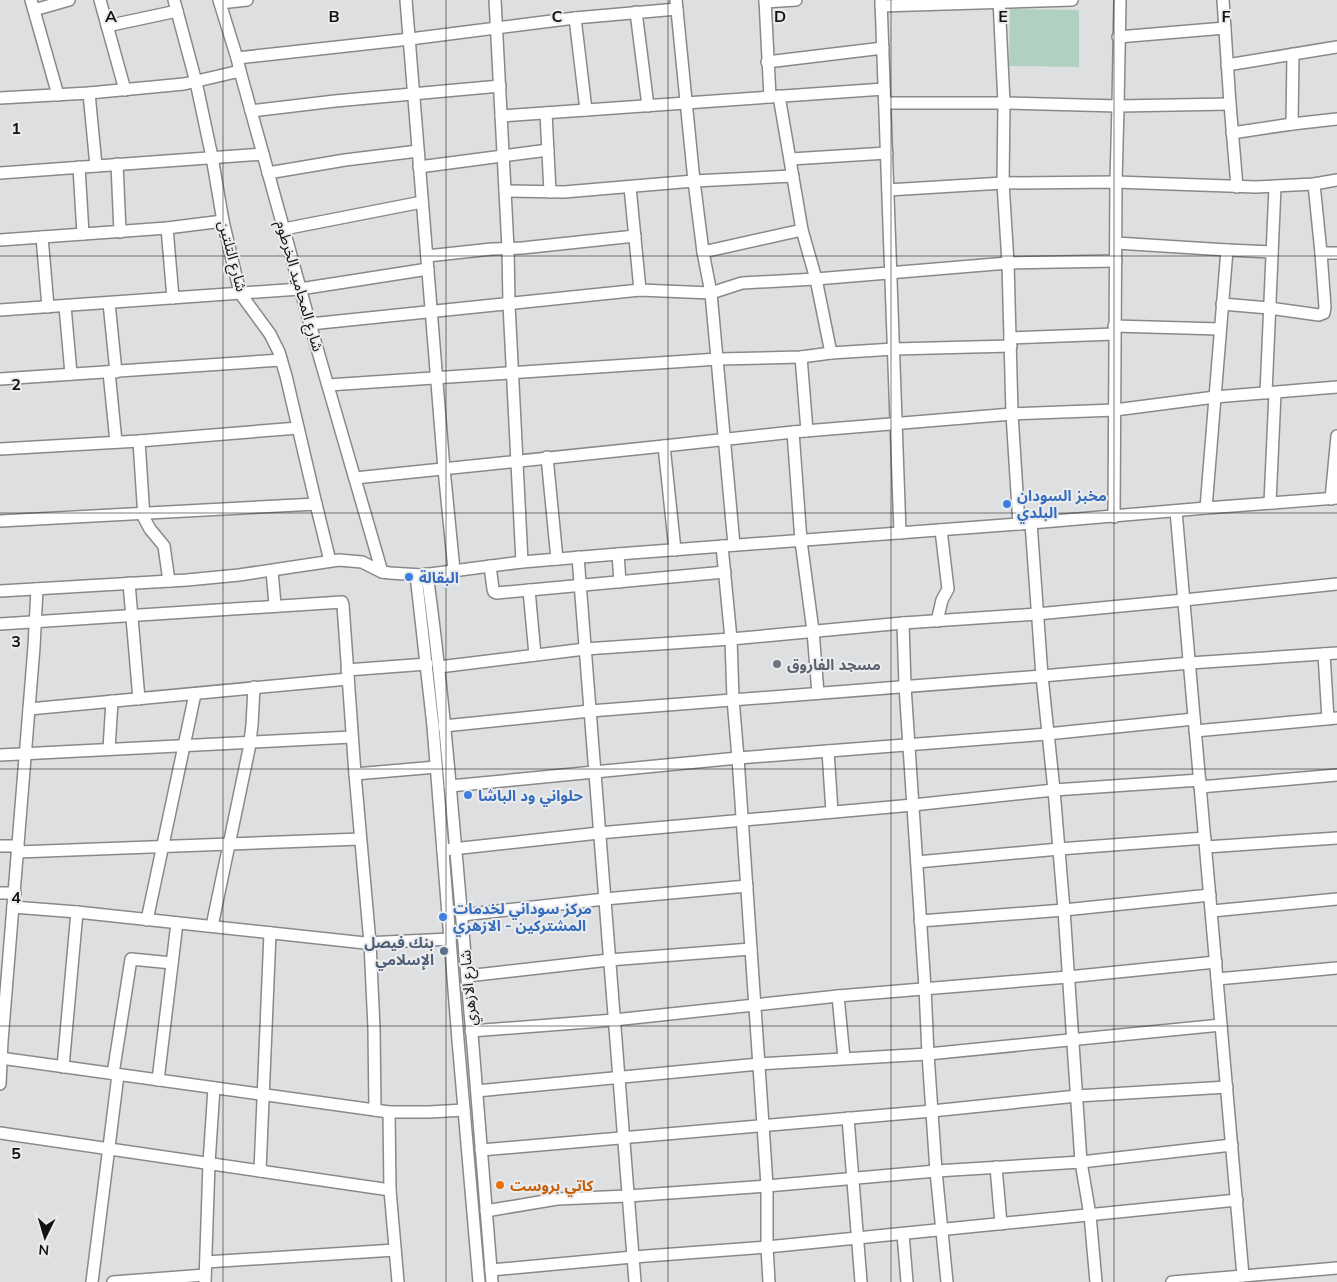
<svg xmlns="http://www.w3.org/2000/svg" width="1337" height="1282" font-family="Mulish,'Noto Sans Arabic',sans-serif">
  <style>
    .green { fill: #b0d1c1 }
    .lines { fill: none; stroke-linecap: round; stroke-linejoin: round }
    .minor-casing { stroke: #88898b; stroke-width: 14 }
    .minor { stroke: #fff; stroke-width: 11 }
    .grid { fill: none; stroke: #131314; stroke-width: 1; stroke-opacity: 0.55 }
    .shop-dot { fill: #3f7fe0; stroke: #ebecee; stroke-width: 2 }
    .worship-dot { fill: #6b7280; stroke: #ebecee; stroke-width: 2 }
    .service-dot { fill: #5c6f8a; stroke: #ebecee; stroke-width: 2 }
    .food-dot { fill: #e8710a; stroke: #ebecee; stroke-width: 2 }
    .labels { text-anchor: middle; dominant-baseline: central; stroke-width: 4; stroke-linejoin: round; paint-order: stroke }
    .street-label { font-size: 15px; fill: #131314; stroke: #ebecee }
    .shop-label { font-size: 15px; font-weight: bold; fill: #366cbe; stroke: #ebecee; text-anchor: start }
    .worship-label { font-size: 15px; font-weight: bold; fill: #5b616d; stroke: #ebecee; text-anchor: start }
    .service-label { font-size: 15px; font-weight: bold; fill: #4e5e75; stroke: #ebecee; text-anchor: end }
    .food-label { font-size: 15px; font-weight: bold; fill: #c56008; stroke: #ebecee; text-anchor: start }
    .grid-label { font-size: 16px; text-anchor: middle; font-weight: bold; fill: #131314; stroke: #ebecee; stroke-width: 4; stroke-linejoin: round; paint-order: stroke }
  </style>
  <rect width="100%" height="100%" fill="#dedfe1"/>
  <path class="green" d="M1010,9L1079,10V67L1009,66Z"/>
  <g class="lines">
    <defs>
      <g id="minor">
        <path d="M31,0L58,95"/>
        <path d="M100,0L125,90"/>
        <path d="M174,0L196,82L212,157L223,221L240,293L270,334L279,352L286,376L316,504L330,561"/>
        <path d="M219,0L237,58L240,71L310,324L382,572"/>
        <path d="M406,0L444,469L454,570"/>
        <path d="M495,0L508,248L509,304L522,562"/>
        <path d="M676,0L694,181L703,252L711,293L734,545"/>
        <path d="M765,0L770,97"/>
        <path d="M881,0L900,533"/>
        <path d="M999,0L1004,103L1003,183L1008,263L1012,414L1019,524"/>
        <path d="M1223,0L1230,104L1237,187"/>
        <path d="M765,2L796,0"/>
        <path d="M220,3L247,0"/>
        <path d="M881,6L1072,0"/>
        <path d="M34,10L69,0"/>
        <path d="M636,12L648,106"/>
        <path d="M575,18L586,110"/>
        <path d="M107,26L177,11"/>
        <path d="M1118,37L1225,28"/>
        <path d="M237,58L410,39L575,18L677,9"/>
        <path d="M767,62L883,48"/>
        <path d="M1227,65L1337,47"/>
        <path d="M89,93L96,166"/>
        <path d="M779,96L802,230L816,279L831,353"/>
        <path d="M0,98L89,93L184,84L240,71"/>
        <path d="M885,103H1004L1118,106L1230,104"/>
        <path d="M251,111L335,101L500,86"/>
        <path d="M546,113L550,192"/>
        <path d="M501,116L884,89"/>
        <path d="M1292,124L1293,54"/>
        <path d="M1232,133L1292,124L1337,119"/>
        <path d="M791,159L887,153"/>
        <path d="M117,164L120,232"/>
        <path d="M79,167L83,234"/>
        <path d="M419,167L548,150"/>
        <path d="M0,173L263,154"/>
        <path d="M268,173L345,160L418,151"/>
        <path d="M630,187L640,290"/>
        <path d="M888,190L1003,183L1116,182L1256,187L1314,184L1337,180"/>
        <path d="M505,191L564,192L694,181L793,176"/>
        <path d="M167,228L173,298"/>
        <path d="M284,229L422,202"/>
        <path d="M42,237L48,307"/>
        <path d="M0,240L167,228L223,221"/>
        <path d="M1116,243L1227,250L1272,252"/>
        <path d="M703,252L802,230"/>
        <path d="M1321,253H1337"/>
        <path d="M427,256L492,249L522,248L635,236"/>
        <path d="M109,303L116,372"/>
        <path d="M1222,304L1269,308L1319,315L1324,313L1325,307L1321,253L1314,184"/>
        <path d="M65,306L71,374"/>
        <path d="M0,310L300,289L428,269"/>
        <path d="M310,324L640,290L711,293L742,283L816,279L1008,263L1116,261"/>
        <path d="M1114,326L1220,329"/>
        <path d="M1010,338L1114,334"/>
        <path d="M801,357L807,431"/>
        <path d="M109,372L116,442"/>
        <path d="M0,379L281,360"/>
        <path d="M328,385L718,359L801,357L831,353L894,349L1011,346"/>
        <path d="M1266,393L1275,187"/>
        <path d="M793,432L801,541L813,631L818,693"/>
        <path d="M139,441L144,518L150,529L164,546L169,581"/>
        <path d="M664,446L675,550"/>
        <path d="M0,449L139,441L298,428"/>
        <path d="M547,457L557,559"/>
        <path d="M355,478L664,446L793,432L1012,414L1115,410L1215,397L1337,387"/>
        <path d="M1331,499L1337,436"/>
        <path d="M1270,503L1275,393"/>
        <path d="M1206,508L1227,250"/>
        <path d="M1176,511L1243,1276"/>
        <path d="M1114,517L1116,182L1118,106L1120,0"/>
        <path d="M0,521L316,504"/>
        <path d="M1031,523L1042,676L1054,790L1064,910L1081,1162L1090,1215L1096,1282"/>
        <path d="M722,546L731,639L733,699L738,758L763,1125L767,1186V1247L769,1282"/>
        <path d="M618,554L620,582"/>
        <path d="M578,557L635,1282"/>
        <path d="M490,566L493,589L494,592L497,593L725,572"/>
        <path d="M272,571L275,605"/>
        <path d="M427,574C440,667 448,760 456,852C469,995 481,1139 492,1282"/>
        <path d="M416,575L433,726L458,1040L479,1282"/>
        <path d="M129,583L139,699"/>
        <path d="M529,590L535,655"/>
        <path d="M0,591L187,580L239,575L339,560L362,562L382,572L390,573L422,575L522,562L618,554L1019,524L1206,508L1337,498"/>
        <path d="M937,621L942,600L948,589L941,530"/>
        <path d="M903,623L905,686L925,988L928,1054L936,1171L947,1282"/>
        <path d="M0,624L342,602L343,605L355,774L370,943L374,1028L375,1110"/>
        <path d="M1324,654L1328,719"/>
        <path d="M439,667L585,649L731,639L903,623L1037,614L1184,600L1337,584"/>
        <path d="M347,670L427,664"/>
        <path d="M29,709L348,679"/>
        <path d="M444,726L590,711L1042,676L1190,663L1337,653"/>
        <path d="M1195,731L1337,718"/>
        <path d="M109,749L112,701"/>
        <path d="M828,751L832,812"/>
        <path d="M0,755L352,737"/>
        <path d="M355,774L436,767"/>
        <path d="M450,786L738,758L1047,734L1194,719"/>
        <path d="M1200,787L1337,775"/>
        <path d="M0,846H18"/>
        <path d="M1206,847L1337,838"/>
        <path d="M443,850L599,833L913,805L1054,790L1200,780"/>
        <path d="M18,852L360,839"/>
        <path d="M917,862L1059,849L1205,838"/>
        <path d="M0,893H15"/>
        <path d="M13,907L77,912L365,943L450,939"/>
        <path d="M1212,911L1337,899"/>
        <path d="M462,915L605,899L747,886"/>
        <path d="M147,920L195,694"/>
        <path d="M920,921L1064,910L1210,895"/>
        <path d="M212,926L249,749L252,725L254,687"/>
        <path d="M467,976L609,960L751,949"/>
        <path d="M1217,979L1337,968"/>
        <path d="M838,996L844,1058"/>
        <path d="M471,1031L614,1020L838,996L1068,977L1216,962"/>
        <path d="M0,1058L389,1112H429L464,1110"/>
        <path d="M63,1067L77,912"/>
        <path d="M113,1074L131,959L172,963"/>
        <path d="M158,1080L177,923"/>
        <path d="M0,1084L2,1041L34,647L37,589"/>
        <path d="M477,1091L759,1064L928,1054L1221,1025"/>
        <path d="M389,1112L390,1190L398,1282"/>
        <path d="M848,1118L861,1282"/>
        <path d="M0,1133L390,1190"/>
        <path d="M481,1150L932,1111L1077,1096L1227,1087"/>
        <path d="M996,1167L1001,1224"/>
        <path d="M260,1171L270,933"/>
        <path d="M486,1211L557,1199L628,1196L767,1186L936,1171L1081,1162L1232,1145"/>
        <path d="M903,1234L907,1282"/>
        <path d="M206,1262L395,1250"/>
        <path d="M491,1270L633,1257L767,1247L1237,1200"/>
        <path d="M92,1282L118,1075"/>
        <path d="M113,1282L205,1275"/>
        <path d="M205,1282L209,1163L214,1088"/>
        <path d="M1172,1282L1337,1268"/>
      </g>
    </defs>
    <use href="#minor" class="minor-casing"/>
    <use href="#minor" class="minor"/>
  </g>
  <path class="grid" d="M223,0V1282M446,0V1282M668,0V1282M891,0V1282M1114,0V1282M0,256H1337M0,513H1337M0,769H1337M0,1026H1337"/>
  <g class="shop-dot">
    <circle cx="1007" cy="504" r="5"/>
    <circle cx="409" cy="577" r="5"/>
    <circle cx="468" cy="795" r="5"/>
    <circle cx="443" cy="917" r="5"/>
  </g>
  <circle class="worship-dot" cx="777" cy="664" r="5"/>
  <circle class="service-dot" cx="444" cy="951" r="5"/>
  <circle class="food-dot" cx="500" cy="1185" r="5"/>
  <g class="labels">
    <g class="street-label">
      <text transform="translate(233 256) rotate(75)">شارع التلتين</text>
      <text transform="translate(300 286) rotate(74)">شارع المحاميد الخرطوم</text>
      <text transform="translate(468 988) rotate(-95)">شارع الازهري</text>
    </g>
    <g class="shop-label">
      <text x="1017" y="495">مخبز السودان<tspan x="1017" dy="17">البلدي</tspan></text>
      <text x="419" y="577">البقالة</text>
      <text x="478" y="795">حلواني ود الباشا</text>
      <text x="453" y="908">مركز سوداني لخدمات<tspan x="453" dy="17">المشتركين - الازهري</tspan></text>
    </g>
    <g class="worship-label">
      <text x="787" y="664">مسجد الفاروق</text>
    </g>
    <g class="service-label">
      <text x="434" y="942">بنك فيصل<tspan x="434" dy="17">الإسلامي</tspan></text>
    </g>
    <g class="food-label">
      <text x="510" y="1185">كاتي بروست</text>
    </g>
  </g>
  <g class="grid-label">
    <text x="111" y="22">A</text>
    <text x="334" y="22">B</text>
    <text x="557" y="22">C</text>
    <text x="780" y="22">D</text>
    <text x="1003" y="22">E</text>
    <text x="1226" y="22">F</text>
    <text x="16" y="134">1</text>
    <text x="16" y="390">2</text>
    <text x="16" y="647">3</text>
    <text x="16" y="903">4</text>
    <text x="16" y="1159">5</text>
  </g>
  <g transform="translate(45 1237) rotate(185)" stroke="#ebecee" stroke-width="4" paint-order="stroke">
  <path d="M0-4L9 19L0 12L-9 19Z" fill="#131314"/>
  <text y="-8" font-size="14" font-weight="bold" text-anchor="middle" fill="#131314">N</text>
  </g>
</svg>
